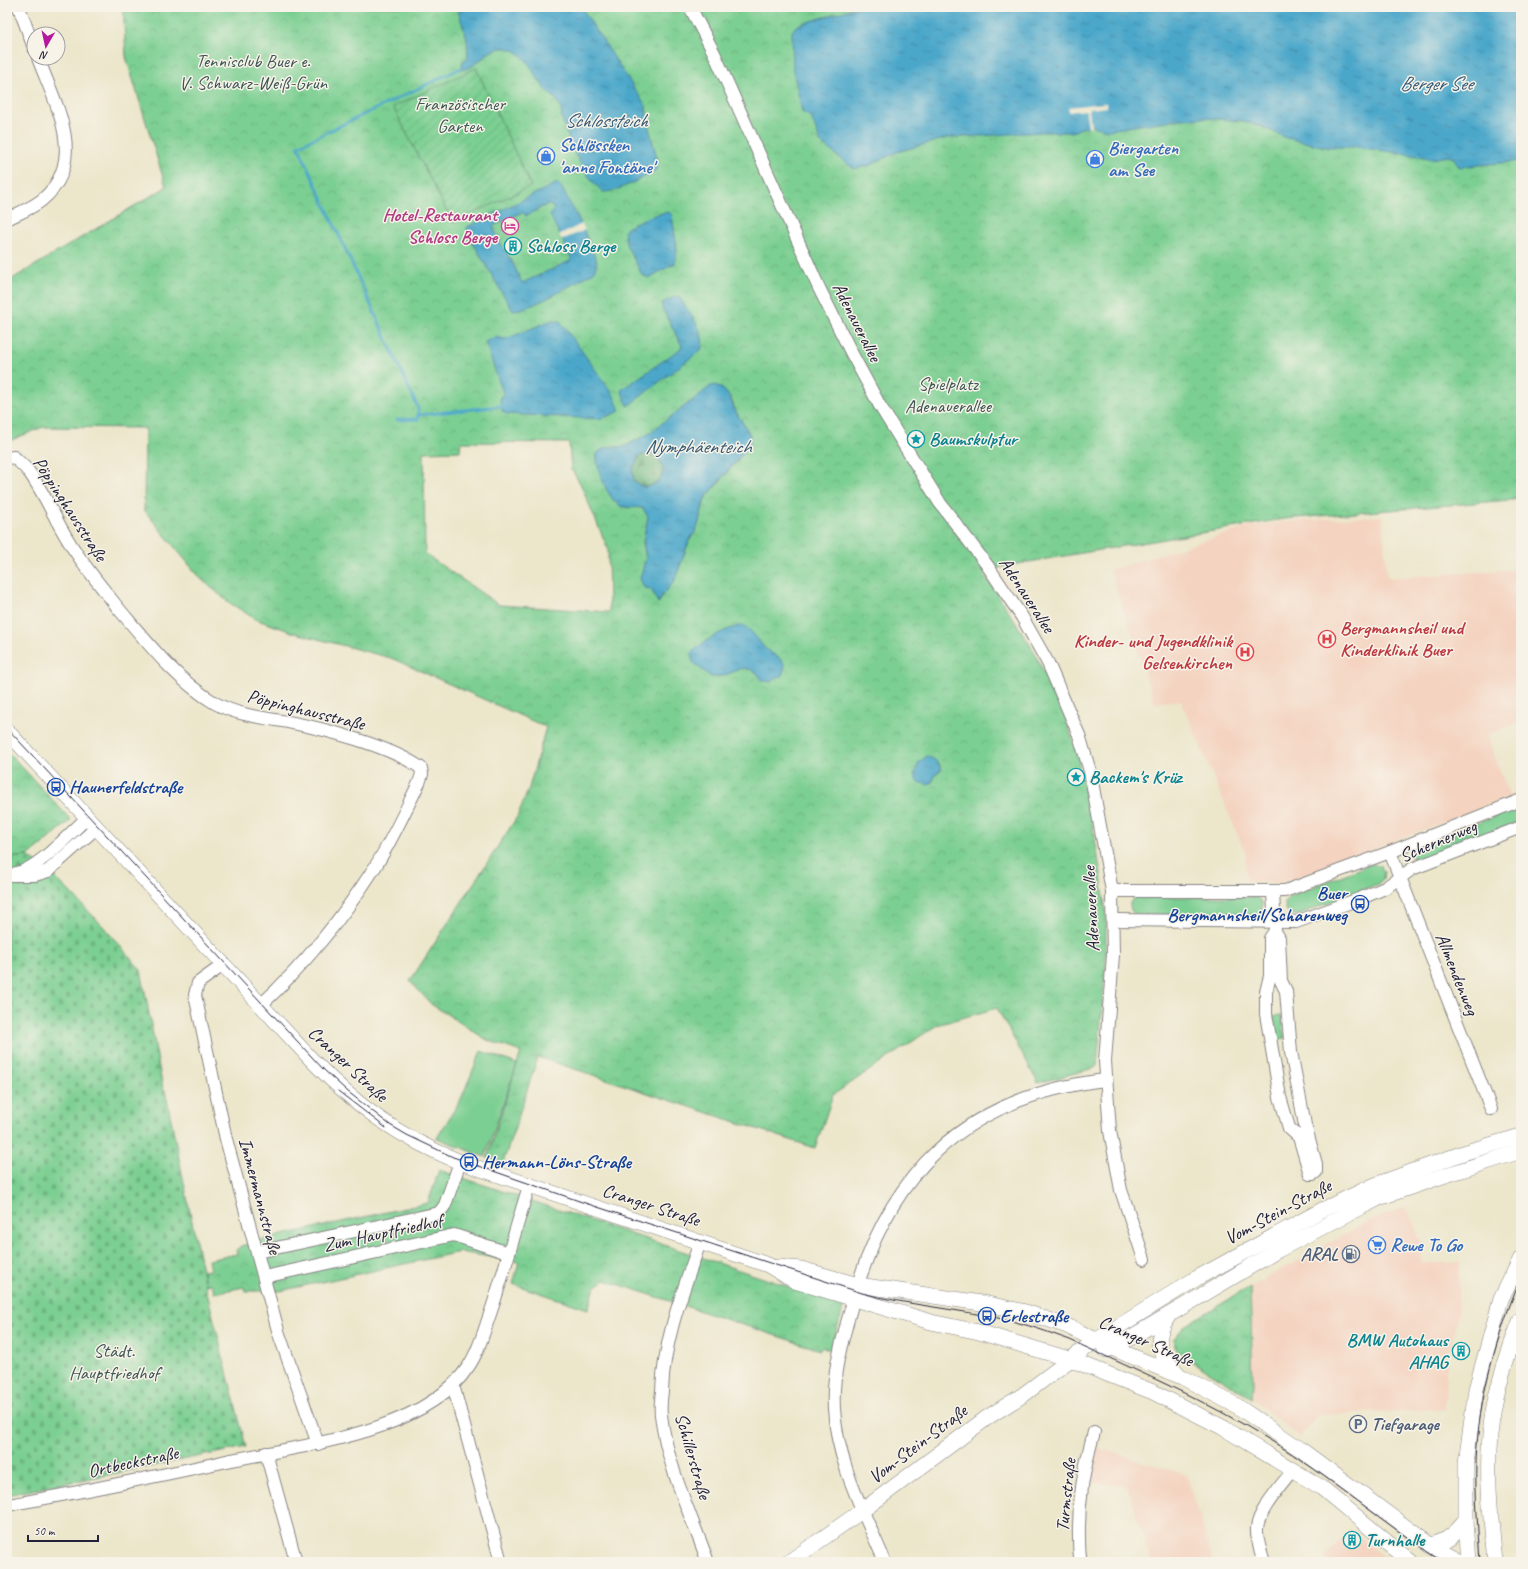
<svg xmlns="http://www.w3.org/2000/svg" width="1528" height="1569" font-family="Caveat,sans-serif">
  <style>
    .built { fill: #f4d3c0 }
    .grass { fill: #7ccf92; stroke: #4f7866 }
    .forest { fill: url(#forest-firs); stroke: #446a5c }
    .cemetery { fill: url(#cemetery-stones); stroke: #4f7866 }
    .park { fill: url(#park-crowns); stroke: #4f7866; fill-rule: evenodd }
    .garden { fill: url(#garden-furrows); stroke: #4f7866 }
    .water { fill: url(#water-ripples); stroke: #376482; fill-rule: evenodd }
    .pier { fill: #ece6cb }
    .lines { fill: none; stroke-linecap: round; stroke-linejoin: round }
    .stream { stroke: #4ca7ca; stroke-width: 3 }
    .minor-casing { stroke: #878483; stroke-width: 14 }
    .major-casing { stroke: #878483; stroke-width: 16 }
    .minor { stroke: #fff; stroke-width: 12 }
    .major { stroke: #fff; stroke-width: 15 }
    .tram { stroke: #22223b; stroke-width: 1 }
    .labels { text-anchor: middle; dominant-baseline: central; stroke-width: 3; stroke-linejoin: round; paint-order: stroke }
    .park-label { font-size: 19px; fill: #3d5655; stroke: #f7f3e8 }
    .shop-label { font-size: 19px; font-weight: bold; fill: #366cbe; stroke: #f7f3e8; text-anchor: start }
    .hotel-label { font-size: 19px; font-weight: bold; fill: #b23c85; stroke: #f7f3e8; text-anchor: end }
    .culture-label { font-size: 19px; font-weight: bold; fill: #0d838f; stroke: #f7f3e8; text-anchor: start }
    .street-label { font-size: 19px; fill: #22223b; stroke: #f7f3e8 }
    .health-label { font-size: 19px; font-weight: bold; fill: #be3a42; stroke: #f7f3e8; text-anchor: start }
    .transit-label { font-size: 19px; font-weight: bold; fill: #164399; stroke: #f7f3e8; text-anchor: start }
    .service-label { font-size: 19px; font-weight: bold; fill: #4e5e75; stroke: #f7f3e8; text-anchor: end }
    .water-label { font-size: 20px; font-style: italic; fill: #335774; stroke: #f7f3e8 }
  </style>
  <defs>
    <pattern id="forest-firs" width="22" height="20" patternUnits="userSpaceOnUse"><rect width="22" height="20" fill="#65b27c"/><path d="M5 1l3.5 6h-7zM16 11l3.5 6h-7z" fill="#539067"/></pattern>
    <pattern id="cemetery-stones" width="16" height="16" patternUnits="userSpaceOnUse"><rect width="16" height="16" fill="#7ccf92"/><path d="M2 7V4a2 2 0 0 1 4 0v3zM10 15v-3a2 2 0 0 1 4 0v3z" fill="#6bb17f"/></pattern>
    <pattern id="park-crowns" width="20" height="18" patternUnits="userSpaceOnUse"><rect width="20" height="18" fill="#7ccf92"/><path d="M2 6a3 3 0 1 1 6 0M12 15a3 3 0 1 1 6 0" fill="none" stroke="#6bb17f"/></pattern>
    <pattern id="garden-furrows" width="10" height="10" patternUnits="userSpaceOnUse"><rect width="10" height="10" fill="#7ccf92"/><path d="M-1 1l2-2M0 10L10 0M9 11l2-2" fill="none" stroke="#6bb17f"/></pattern>
    <pattern id="water-ripples" width="26" height="14" patternUnits="userSpaceOnUse"><rect width="26" height="14" fill="#4ca7ca"/><path d="M2 4q2-2 4 0t4 0M15 11q2-2 4 0t4 0" fill="none" stroke="#3f88a5"/></pattern>
  </defs>
  <rect width="100%" height="100%" fill="#f7f3e8"/>
  <filter id="ink" filterUnits="userSpaceOnUse"><feTurbulence type="fractalNoise" baseFrequency=".025" numOctaves="2"/><feDisplacementMap in="SourceGraphic" scale="8" xChannelSelector="R" yChannelSelector="G"/><feConvolveMatrix kernelMatrix="1 2 1 2 8 2 1 2 1" color-interpolation-filters="sRGB"/></filter>
  <filter id="wash" filterUnits="userSpaceOnUse"><feTurbulence type="fractalNoise" baseFrequency=".012" numOctaves="4" result="noise"/><feDisplacementMap in="SourceGraphic" scale="16" xChannelSelector="R" yChannelSelector="G"/><feGaussianBlur stdDeviation="0.9" result="paint"/><feColorMatrix in="noise" values="0 0 0 0 0 0 0 0 0 0 0 0 0 0 0 0 0 1.4 0 .05"/><feComposite in="paint" operator="in"/></filter>
  <g filter="url(#wash)">
    <rect width="100%" height="100%" fill="#ece6cb"/>
    <g class="built">
      <path d="M1382,516L1387,578L1521,569V722L1487,735L1510,797L1283,883L1246,882L1245,852L1181,700L1155,703L1110,570L1248,527L1283,522Z"/>
      <path d="M1407,1207L1422,1245V1263H1459V1306L1451,1347L1447,1353L1446,1409L1317,1415L1300,1438L1252,1398L1253,1384L1250,1287L1369,1221Z"/>
      <path d="M1098,1448L1187,1475L1213,1560L1207,1562H1151L1127,1486L1089,1483Z"/>
      <path d="M1350,1529L1390,1562H1331L1326,1557Z"/>
    </g>
    <g class="grass">
      <path d="M1521,806V821L1418,861L1411,857L1410,853L1413,849Z"/>
      <path d="M1371,864L1380,865L1384,872L1383,879L1378,884L1297,915C1289,916 1285,911 1285,903L1290,896Z"/>
      <path d="M1135,897H1256L1262,902V909L1255,916L1136,914C1131,913 1130,908 1130,903Z"/>
      <path d="M481,1051L517,1064L485,1157L437,1138L461,1099Z"/>
    </g>
    <path class="forest" d="M649,453C672,461 665,487 643,487L634,481L632,471L639,456Z"/>
    <path class="cemetery" d="M28,856L56,878L101,924L141,970L163,1089L165,1090L205,1285L246,1447L7,1495V858Z"/>
    <g class="park">
      <path d="M123,7H1521V499L1284,519L1005,566L983,572L1034,651L1066,720L1079,757V767L1091,816L1101,874L1106,916V962L1097,1066L1094,1068L1038,1083L997,1008L937,1025L833,1095L815,1148L538,1057L503,1163L487,1158L521,1052L487,1040L431,1004L410,981L517,817L529,788L546,727L391,658L295,633L255,619L227,601L201,579L144,510L145,428L43,427L7,442V282L166,187L126,57ZM711,386L730,396L736,412L750,435L738,460L705,499L697,529L689,541L674,582L663,594L659,603L651,589L648,588L643,569L646,558L643,542L648,517L643,508L621,506L609,447H623L647,435ZM461,442L569,443L571,469L580,483L608,549L609,612L499,605L425,554L424,452L460,451ZM936,761L940,765L942,770L935,775L933,780L929,785L916,780Z"/>
      <path d="M7,751L71,820L28,856L7,858Z"/>
      <path d="M1282,1015L1285,1038L1275,1040L1272,1016Z"/>
      <path d="M439,1170L844,1305L831,1350L822,1347L820,1350L605,1280L595,1287L588,1309L513,1284L519,1262L460,1252L280,1291H245L244,1287L214,1293L212,1284L205,1285L203,1271L210,1270L208,1260L237,1254L236,1250L241,1246L264,1239L428,1203Z"/>
      <path d="M1250,1287L1253,1384L1252,1398L1186,1358L1176,1349L1173,1340L1184,1326Z"/>
    </g>
    <path class="garden" d="M476,68L531,186L453,223L393,107Z"/>
    <g class="water">
      <path d="M457,7H581L646,106L647,120L658,162L656,170C646,177 615,193 603,192C581,172 571,147 562,119C561,114 562,108 559,104C556,98 549,94 545,89C531,73 528,49 503,48C486,48 477,69 461,70L463,61L468,58L467,39Z"/>
      <path d="M858,7H1521V161L1459,167L1454,158L1449,156L1432,159L1420,156L1356,147H1326L1286,138L1263,127L1243,121L1206,118L1180,119L1108,130L1092,126L1081,128L1073,132H1042L947,138L897,152L871,165L854,169L821,143L811,117L802,112L793,70L792,32L795,27L801,24Z"/>
      <path d="M557,183L562,188L581,224L597,262L594,272C574,283 533,310 512,310L469,236L467,227ZM548,204L554,208L553,212L550,215L572,260L522,283L511,259H509L507,252H505L498,237L500,235L497,236L493,226L520,213H524L526,216Z"/>
      <path d="M669,212L672,215L677,250L675,263L649,278L642,275L626,244L624,231C632,222 657,213 669,212Z"/>
      <path d="M677,296L680,298C688,312 708,334 701,350L628,406L621,390L680,349L682,346L662,308V303Z"/>
      <path d="M552,320L560,321L613,394L620,411L600,419L507,414L502,411L500,400L503,393L485,342L495,337L506,339Z"/>
      <path d="M716,385C729,391 730,400 736,412C742,424 752,431 750,445L705,498L697,529L689,541L674,582L663,594L658,603L651,589L644,588L640,578L646,558L643,542L648,517L643,508C636,507 627,508 621,506C608,501 595,466 597,454L601,450L609,447H624L647,435L711,386ZM649,453C672,461 665,487 643,487L634,481L632,471L639,456Z"/>
      <path d="M743,625C754,632 757,640 765,648C773,656 778,654 785,665L782,675L771,682L762,680L756,672L749,669L742,668L723,676L711,677L693,662L691,654C702,641 726,628 743,625Z"/>
      <path d="M927,756L935,760L942,769L935,775L932,783L929,785L918,782L914,775L919,762Z"/>
    </g>
    <g class="pier">
      <path d="M1106,103V107L1089,109L1091,127H1088L1086,110L1069,112L1068,107Z"/>
      <path d="M582,224L585,230L562,240L559,235Z"/>
    </g>
    <g class="lines">
      <g class="stream">
        <path d="M419,415L501,406"/>
        <path d="M397,420L418,419V408L298,146L461,68"/>
      </g>
    </g>
  </g>
  <g filter="url(#ink)">
    <g class="lines">
      <defs>
        <g id="minor">
          <path d="M19,7L34,48"/>
          <path d="M690,7L714,53L819,288L852,354L880,406L940,503L987,565L1022,617L1048,663L1079,735L1090,771L1112,891L1113,955L1105,1061L1110,1131L1121,1190L1144,1259"/>
          <path d="M7,219C19,213 32,208 42,200C89,160 55,104 38,58"/>
          <path d="M7,458L14,457C19,462 25,467 29,472C44,492 54,518 68,540C82,564 101,586 118,608C147,642 176,680 215,703C236,715 264,718 288,722C325,729 390,746 421,768L422,774L419,783C405,811 392,840 375,867C343,917 304,965 261,1005"/>
          <path d="M1390,852L1491,1109"/>
          <path d="M16,873C37,870 70,833 87,818"/>
          <path d="M7,875H35L48,871L96,828"/>
          <path d="M1112,891H1285L1390,852L1521,800"/>
          <path d="M1273,892L1275,931L1270,938V976L1266,992V1014L1280,1097L1289,1128L1299,1137L1310,1174H1313L1316,1172V1164L1305,1125L1291,1052L1286,991L1281,981L1279,938L1275,931"/>
          <path d="M1113,920L1296,922L1359,899L1385,888L1412,869L1521,827"/>
          <path d="M223,965L198,983L195,995L226,1139L279,1334L318,1444"/>
          <path d="M700,1242C683,1292 664,1337 662,1391C661,1399 660,1407 661,1415C667,1466 691,1515 708,1562"/>
          <path d="M257,1252L439,1213L445,1205L460,1162"/>
          <path d="M264,1277L454,1235L508,1253"/>
          <path d="M453,1385L501,1562"/>
          <path d="M266,1453L296,1562"/>
          <path d="M7,1505C78,1493 148,1478 218,1463C293,1446 422,1436 468,1367C478,1353 483,1334 489,1317C504,1274 515,1230 529,1186"/>
          <path d="M885,1562C864,1512 837,1463 834,1409C832,1374 841,1345 850,1312C885,1174 963,1097 1105,1080"/>
          <path d="M1081,1562C1079,1554 1079,1545 1079,1537C1078,1500 1084,1468 1094,1432"/>
          <path d="M1264,1562C1261,1552 1256,1539 1257,1528C1258,1511 1282,1485 1293,1470"/>
        </g>
        <g id="major">
          <path d="M7,731L310,1058C357,1107 397,1136 460,1162L768,1265L795,1281L931,1322L979,1332L1072,1360L1153,1392L1222,1427L1322,1488L1411,1562"/>
          <path d="M777,1267L801,1269L858,1285L988,1304L1026,1312L1067,1326L1112,1348L1182,1377L1237,1406L1300,1449L1430,1545L1462,1562"/>
          <path d="M1169,1315C1152,1341 1158,1353 1179,1375"/>
          <path d="M1106,1350L1130,1338L1278,1250L1357,1209L1379,1198L1443,1176L1521,1151"/>
          <path d="M1430,1545C1447,1542 1456,1533 1466,1520"/>
          <path d="M789,1562L863,1510L988,1417L1023,1395L1095,1341L1197,1278L1322,1210L1375,1185L1466,1152L1521,1136"/>
          <path d="M1469,1562L1466,1520V1463L1476,1389L1501,1299L1521,1258"/>
          <path d="M1495,1562C1490,1511 1484,1457 1494,1407C1500,1377 1510,1347 1521,1319"/>
        </g>
      </defs>
      <use href="#minor" class="minor-casing"/>
      <use href="#major" class="major-casing"/>
      <use href="#minor" class="minor"/>
      <use href="#major" class="major"/>
      <g class="tram">
        <path d="M7,728L324,1070L347,1091L390,1125L407,1135L453,1157L582,1202L862,1293C908,1305 956,1309 1003,1319C1026,1324 1048,1332 1070,1340C1138,1371 1207,1401 1270,1440C1331,1477 1384,1524 1444,1562"/>
        <path d="M338,1091L386,1128"/>
        <path d="M1480,1562C1478,1529 1475,1495 1476,1462C1478,1399 1497,1335 1521,1277"/>
      </g>
    </g>
  </g>
  <defs>
    <symbol id="shop-ring" viewBox="-11 -11 22 22"><circle r="9.5" fill="#f7f3e8" stroke="#3f7fe0" stroke-width="1.5"/><path d="M-5-2.5h2.3a2.7 3.5 0 0 1 5.4 0H5L5.5 6h-11ZM-1.5-2.5h3a1.5 2.3 0 0 0-3 0Z" fill="#3f7fe0"/></symbol>
    <symbol id="hotel-ring" viewBox="-11 -11 22 22"><circle r="9.5" fill="#f7f3e8" stroke="#d1479c" stroke-width="1.5"/><path d="M-6-4.5h1.5V1H6V5H4.5V3h-9V5H-6ZM-4 0a1.8 1.8 0 1 1 3.6 0ZM.5 0V-2.5h3Q6-2.5 6 0Z" fill="#d1479c"/></symbol>
    <symbol id="building-ring" viewBox="-11 -11 22 22"><circle r="9.5" fill="#f7f3e8" stroke="#0f9aa8" stroke-width="1.5"/><path d="M-4-6H4V6H1V3H-1V6H-4ZM-2.5-4.3h1.7v1.8h-1.7ZM.8-4.3h1.7v1.8H.8ZM-2.5-1h1.7V.8h-1.7ZM.8-1h1.7V.8H.8Z" fill="#0f9aa8"/></symbol>
    <symbol id="sight-ring" viewBox="-11 -11 22 22"><circle r="9.5" fill="#f7f3e8" stroke="#0f9aa8" stroke-width="1.5"/><path d="M0-6L1.8-2.2L6-1.7L2.9 1.2L3.7 5.4L0 3.3L-3.7 5.4L-2.9 1.2L-6-1.7L-1.8-2.2Z" fill="#0f9aa8"/></symbol>
    <symbol id="hospital-ring" viewBox="-11 -11 22 22"><circle r="9.5" fill="#f7f3e8" stroke="#e0444e" stroke-width="1.5"/><path d="M-5-5h3v3.5h4V-5h3V5h-3V1.5h-4V5h-3Z" fill="#e0444e"/></symbol>
    <symbol id="bus-ring" viewBox="-11 -11 22 22"><circle r="9.5" fill="#f7f3e8" stroke="#1a4fb4" stroke-width="1.5"/><path d="M-5-6H5V4H4V6H2V4H-2V6H-4V4H-5ZM-3.5-4V0h7V-4ZM-3.5 1.2v1.5H-2V1.2ZM2 1.2v1.5H3.5V1.2Z" fill="#1a4fb4"/></symbol>
    <symbol id="supermarket-ring" viewBox="-11 -11 22 22"><circle r="9.5" fill="#f7f3e8" stroke="#3f7fe0" stroke-width="1.5"/><path d="M-6-5.5h2.5l.6 2H6L4.5 2H-2.5L-4.4-4H-6ZM-1.5 3.2a1.3 1.3 0 1 0 .1 0ZM3 3.2a1.3 1.3 0 1 0 .1 0Z" fill="#3f7fe0"/></symbol>
    <symbol id="fuel-ring" viewBox="-11 -11 22 22"><circle r="9.5" fill="#f7f3e8" stroke="#5c6f8a" stroke-width="1.5"/><path d="M-5.5-6h7V0h2V4h1.3V-2.5L3-4.5l.8-.8L6-3V5H2.5V1h-1V6h-7ZM-4.2-4.7v3.2H.2V-4.7Z" fill="#5c6f8a"/></symbol>
    <symbol id="parking-ring" viewBox="-11 -11 22 22"><circle r="9.5" fill="#f7f3e8" stroke="#5c6f8a" stroke-width="1.5"/><path d="M-3.5-5.5H1a3.5 3.5 0 0 1 0 7H-1V5.5H-3.5ZM-1-3.4V-.6H.8a1.4 1.4 0 0 0 0-2.8Z" fill="#5c6f8a"/></symbol>
  </defs>
  <g fill-rule="evenodd">
    <use href="#shop-ring" x="536" y="146" width="20" height="20"/>
    <use href="#shop-ring" x="1085" y="149" width="20" height="20"/>
    <use href="#hotel-ring" x="500" y="216" width="20" height="20"/>
    <use href="#building-ring" x="503" y="236" width="20" height="20"/>
    <use href="#sight-ring" x="906" y="429" width="20" height="20"/>
    <use href="#hospital-ring" x="1317" y="629" width="20" height="20"/>
    <use href="#hospital-ring" x="1235" y="642" width="20" height="20"/>
    <use href="#sight-ring" x="1066" y="767" width="20" height="20"/>
    <use href="#bus-ring" x="46" y="777" width="20" height="20"/>
    <use href="#bus-ring" x="1350" y="894" width="20" height="20"/>
    <use href="#bus-ring" x="459" y="1152" width="20" height="20"/>
    <use href="#supermarket-ring" x="1367" y="1235" width="20" height="20"/>
    <use href="#fuel-ring" x="1341" y="1244" width="20" height="20"/>
    <use href="#bus-ring" x="977" y="1306" width="20" height="20"/>
    <use href="#building-ring" x="1451" y="1341" width="20" height="20"/>
    <use href="#parking-ring" x="1348" y="1414" width="20" height="20"/>
    <use href="#building-ring" x="1342" y="1530" width="20" height="20"/>
  </g>
  <g class="labels">
    <g class="park-label">
      <text x="253" y="61">Tennisclub Buer e.<tspan x="253" dy="22">V. Schwarz-Weiß-Grün</tspan></text>
      <text x="460" y="104">Französischer<tspan x="460" dy="22">Garten</tspan></text>
      <text x="948" y="384">Spielplatz<tspan x="948" dy="22">Adenauerallee</tspan></text>
      <text x="114" y="1351">Städt.<tspan x="114" dy="22">Hauptfriedhof</tspan></text>
    </g>
    <g class="shop-label">
      <text x="559" y="145">Schlössken<tspan x="559" dy="22">'anne Fontäne'</tspan></text>
      <text x="1108" y="148">Biergarten<tspan x="1108" dy="22">am See</tspan></text>
      <text x="1390" y="1245">Rewe To Go</text>
    </g>
    <g class="hotel-label">
      <text x="497" y="215">Hotel-Restaurant<tspan x="497" dy="22">Schloss Berge</tspan></text>
    </g>
    <g class="culture-label">
      <text x="526" y="246">Schloss Berge</text>
      <text x="929" y="439">Baumskulptur</text>
      <text x="1089" y="777">Backem's Krüz</text>
      <text x="1448" y="1340" text-anchor="end">BMW Autohaus<tspan x="1448" dy="22">AHAG</tspan></text>
      <text x="1365" y="1540">Turnhalle</text>
    </g>
    <g class="street-label">
      <text transform="translate(857 322) rotate(63)">Adenauerallee</text>
      <text transform="translate(70 509) rotate(57)">Pöppinghausstraße</text>
      <text transform="translate(1027 595) rotate(57)">Adenauerallee</text>
      <text transform="translate(306 710) rotate(14)">Pöppinghausstraße</text>
      <text transform="translate(1438 841) rotate(-23)">Schernerweg</text>
      <text transform="translate(1091 909) rotate(-93)">Adenauerallee</text>
      <text transform="translate(1457 974) rotate(68)">Allmendenweg</text>
      <text transform="translate(348 1064) rotate(43)">Cranger Straße</text>
      <text transform="translate(260 1196) rotate(75)">Immermannstraße</text>
      <text transform="translate(651 1205) rotate(18)">Cranger Straße</text>
      <text transform="translate(1278 1212) rotate(-28)">Vom-Stein-Straße</text>
      <text transform="translate(383 1233) rotate(-12)">Zum Hauptfriedhof</text>
      <text transform="translate(1146 1341) rotate(24)">Cranger Straße</text>
      <text transform="translate(918 1444) rotate(-37)">Vom-Stein-Straße</text>
      <text transform="translate(693 1456) rotate(74)">Schillerstraße</text>
      <text transform="translate(133 1462) rotate(-12)">Ortbeckstraße</text>
      <text transform="translate(1066 1495) rotate(-84)">Turmstraße</text>
    </g>
    <g class="health-label">
      <text x="1340" y="628">Bergmannsheil und<tspan x="1340" dy="22">Kinderklinik Buer</tspan></text>
      <text x="1232" y="641" text-anchor="end">Kinder- und Jugendklinik<tspan x="1232" dy="22">Gelsenkirchen</tspan></text>
    </g>
    <g class="transit-label">
      <text x="69" y="787">Haunerfeldstraße</text>
      <text x="1347" y="893" text-anchor="end">Buer<tspan x="1347" dy="22">Bergmannsheil/Scharenweg</tspan></text>
      <text x="482" y="1162">Hermann-Löns-Straße</text>
      <text x="1000" y="1316">Erlestraße</text>
    </g>
    <g class="service-label">
      <text x="1338" y="1254">ARAL</text>
      <text x="1371" y="1424" text-anchor="start">Tiefgarage</text>
    </g>
    <g class="water-label">
      <text x="1436" y="83">Berger See</text>
      <text x="606" y="120">Schlossteich</text>
      <text x="698" y="446">Nymphäenteich</text>
    </g>
  </g>
  <rect width="1528" height="1569" fill="none" stroke="#f7f3e8" stroke-width="24"/>
  <g transform="translate(46 46) rotate(189)"><circle r="19" fill="#f7f3e8" stroke="#a29fa3"/>
  <path d="M0-3L7 15L0 10L-7 15Z" fill="#b5179e"/>
  <text y="-6" font-size="11" font-weight="bold" text-anchor="middle" fill="#22223b">N</text>
  </g>
  <path d="M28 1535v6h70v-6" fill="none" stroke="#22223b" stroke-width="2"/>
  <text x="34" y="1535" font-size="12" fill="#22223b" stroke="#f7f3e8" stroke-width="3" paint-order="stroke">50 m</text>
</svg>
